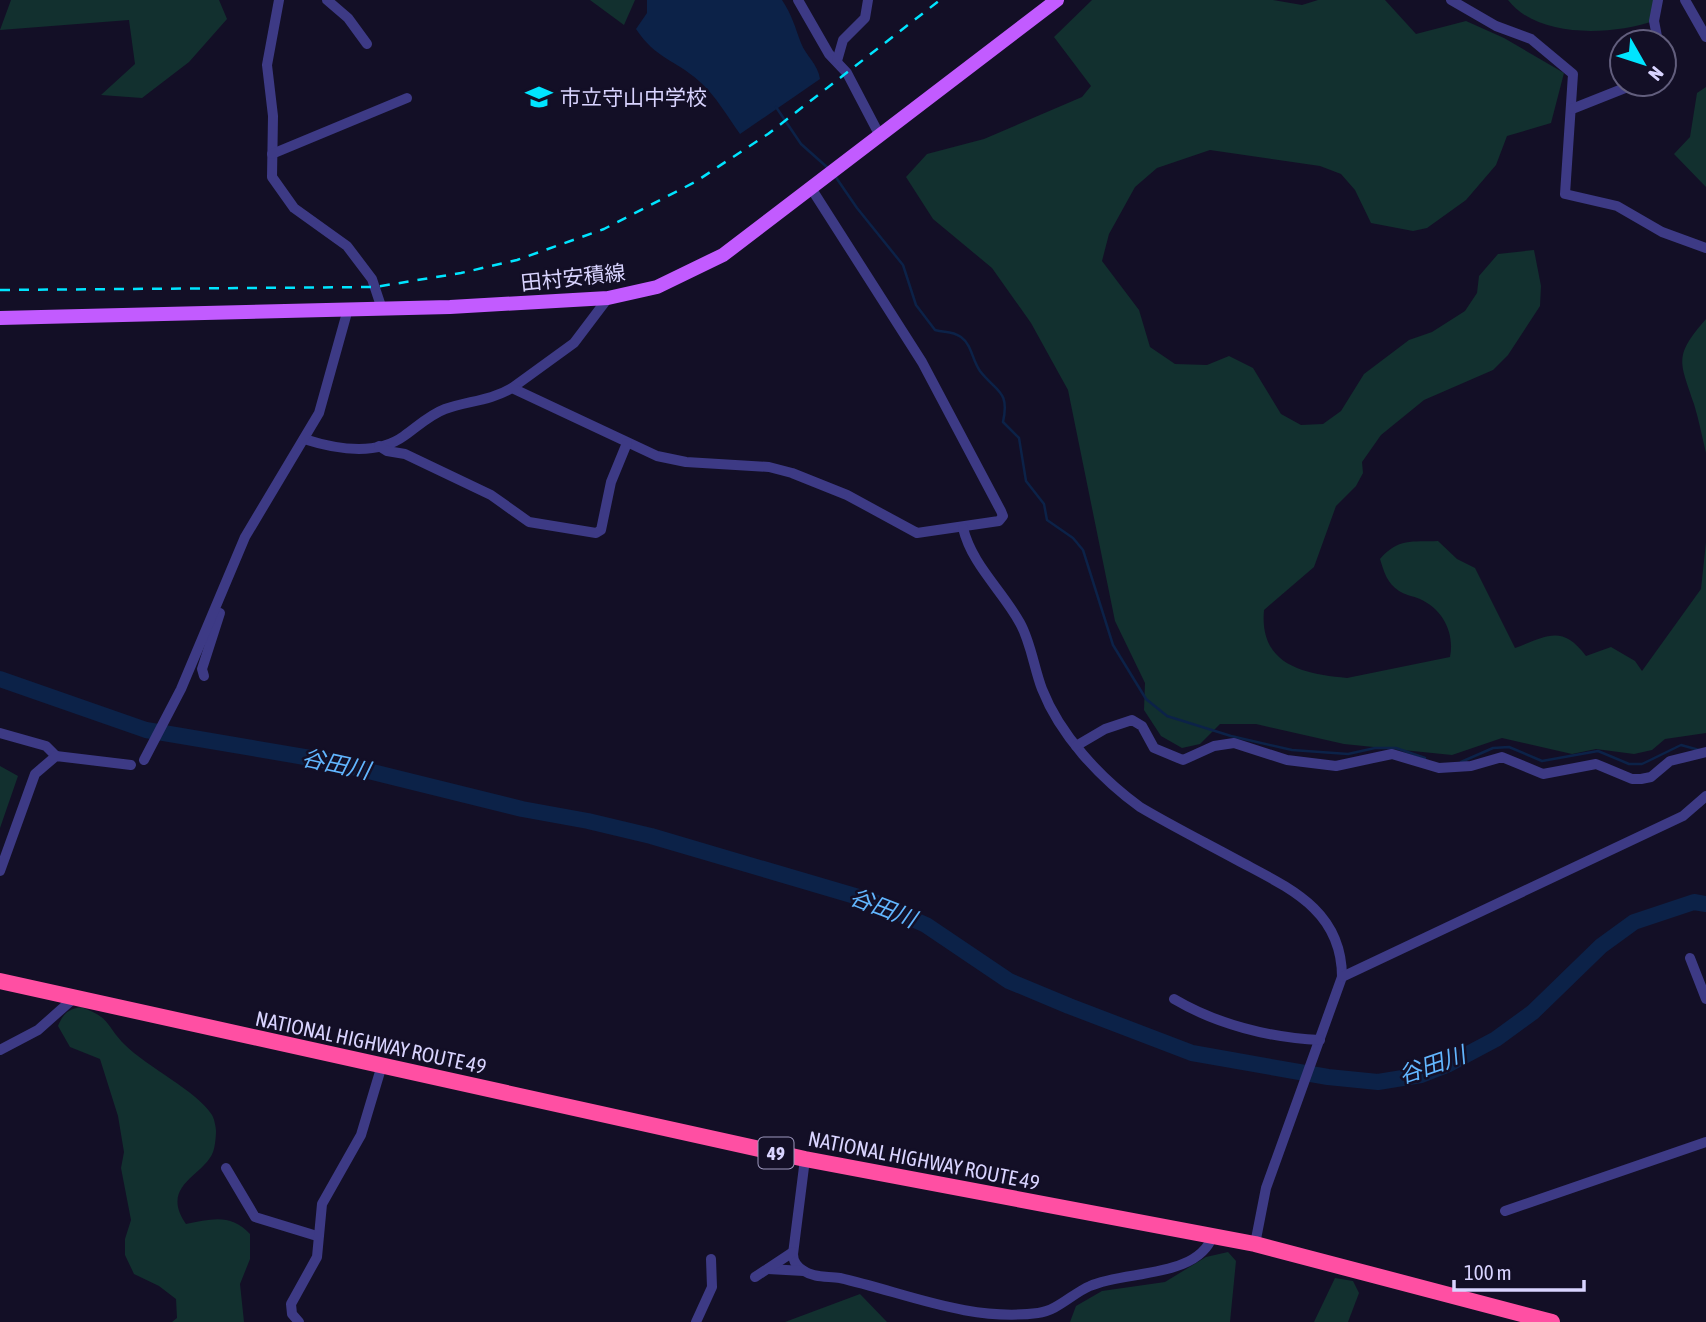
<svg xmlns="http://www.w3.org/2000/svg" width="1706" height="1322" font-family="'Asap Condensed','Noto Sans JP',sans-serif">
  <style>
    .green { fill: #12302f }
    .water { fill: #0c2248 }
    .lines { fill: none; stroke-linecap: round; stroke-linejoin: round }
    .stream { stroke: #0c2248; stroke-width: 2.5 }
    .river { stroke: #0c2248; stroke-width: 16 }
    .minor { stroke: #3d3a85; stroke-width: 10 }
    .major { stroke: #c25bff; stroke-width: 14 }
    .highway { stroke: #ff4fa3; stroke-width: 16 }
    .rail { stroke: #00e5ff; stroke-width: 2.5; stroke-dasharray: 10 9; stroke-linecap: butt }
    .labels { text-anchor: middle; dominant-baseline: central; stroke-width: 5; stroke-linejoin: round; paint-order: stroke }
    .shield { fill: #130f26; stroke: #9e99be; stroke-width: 2 }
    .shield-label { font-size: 19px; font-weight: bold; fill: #d9d4ff }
    .poi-label { font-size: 21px; fill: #d9d4ff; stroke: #130f26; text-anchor: start }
    .street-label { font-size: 21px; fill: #d9d4ff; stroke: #130f26 }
    .water-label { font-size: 23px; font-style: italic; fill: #62b6ff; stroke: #130f26 }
  </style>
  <rect width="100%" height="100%" fill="#130f26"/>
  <g class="green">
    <path d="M11,0H219L227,19L189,62L142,98L101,95L135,64L129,20L0,30Z"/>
    <path d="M590,0H635L624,25Z"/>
    <path d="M1092,0H1273L1302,5L1318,0H1385L1416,34L1466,21L1504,38L1564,73L1551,123L1507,136L1496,165L1466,200L1427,228L1413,231L1371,223L1355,190L1341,174L1320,166L1210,150L1157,168L1135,187L1109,234L1102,261L1139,310L1150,347L1175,364L1207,365L1229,356L1253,368L1281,414L1301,425L1323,424L1341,411L1364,374L1409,340L1432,332L1465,311L1477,293L1479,276L1498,254L1534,250L1541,286L1540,306L1508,355L1493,370L1424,400L1381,435L1362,462L1363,473L1356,486L1336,506L1314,567L1264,610C1259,665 1303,674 1347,678L1450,657C1455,632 1442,609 1420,599C1413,596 1405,595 1399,591C1387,583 1384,572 1380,559C1398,538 1412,542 1438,541L1457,559L1475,568L1515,648C1547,636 1562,624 1586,656L1611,647L1635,661L1642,671L1701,589L1706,542V733L1665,739L1652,750L1634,754L1596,749L1572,754L1502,738L1452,755L1344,744L1256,724H1220L1200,744L1182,748L1161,736L1144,710L1145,683L1115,621L1068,390L1031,323L992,268L933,219L906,177L927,154L984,139L1082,97L1091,86L1054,37Z"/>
    <path d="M1508,0H1655L1654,21C1612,35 1538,39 1508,0Z"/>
    <path d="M1706,87V187L1674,154L1690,137L1697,93Z"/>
    <path d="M1706,319V453C1702,437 1699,420 1694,404C1680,361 1673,357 1706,319Z"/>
    <path d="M0,766L18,776L0,828Z"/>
    <path d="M81,1007C111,1018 105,1024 124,1044C148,1068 196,1090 212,1115C214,1118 216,1127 216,1131C216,1136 215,1147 213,1152C204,1176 159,1185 186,1224C211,1219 231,1213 250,1234V1259L240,1284L244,1322H172L177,1318L176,1299L159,1286L134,1274L125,1255V1239L131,1220L121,1168L124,1152L118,1116L100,1059L70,1047L58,1026C63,1014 68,1009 81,1007Z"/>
    <path d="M1228,1252L1236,1261L1230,1322H1070L1076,1306L1102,1291L1165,1282L1206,1257Z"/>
    <path d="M1335,1278L1353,1281L1359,1293L1348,1322H1314Z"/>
    <path d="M860,1294L887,1322H785Z"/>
  </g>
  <path class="water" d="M647,0H782C792,15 795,27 801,43C806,56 818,64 820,79L740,134C727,116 716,96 699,81C674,59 656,59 636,29L647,13Z"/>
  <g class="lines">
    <g class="stream">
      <path d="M776,107L801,144L828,168"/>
      <path d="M835,176L857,208L903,265L916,305L935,330C945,333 951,330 961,337C972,345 972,360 980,371C996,392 1010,390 1003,422L1019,438L1026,481L1044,504L1047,520L1073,538L1083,550L1113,645L1146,699L1167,716L1231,736L1292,750L1348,754L1375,748H1396L1425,758"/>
      <path d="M1461,762L1493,748L1509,747L1542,761L1598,751L1629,764H1642L1681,745L1699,750"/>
    </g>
    <path class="river" d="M0,679L146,730L328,761L522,809L588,821L651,836L872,901L926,925L1009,981L1069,1006L1192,1053L1328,1077L1378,1082L1421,1075L1449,1064L1496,1039L1533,1012L1601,946L1634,922L1694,902L1706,904"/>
    <g class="minor">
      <path d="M279,0L267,65L273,116L272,177L294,208L347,246L372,279L382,309"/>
      <path d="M327,0L348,18L367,44"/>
      <path d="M798,0L829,54L847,73L880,136"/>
      <path d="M1451,0L1496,26L1531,39L1573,74L1565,194L1617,206L1662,232L1706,248"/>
      <path d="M1685,0L1706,37"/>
      <path d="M1658,42L1654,21L1658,0"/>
      <path d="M837,61L843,40L865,18L868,0"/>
      <path d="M1572,109L1635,84"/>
      <path d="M272,154L407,98"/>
      <path d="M512,388L574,343L608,298"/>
      <path d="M304,439C335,449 375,457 404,436C417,427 429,415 445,409C467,401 490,401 512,388L657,456L686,462L769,467L792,473L847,495L917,533L999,521L1003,516L1001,511L922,362L811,188"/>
      <path d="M379,446L387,451L405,454L491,495L529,522L596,533L601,530L611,482L627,443"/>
      <path d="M963,528C972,565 1002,590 1020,623C1031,643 1034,668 1042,689C1060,735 1100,778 1140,807C1172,826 1206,843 1239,861C1289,888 1342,910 1342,977L1266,1188L1255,1244"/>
      <path d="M204,676L202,669L220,613"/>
      <path d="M0,733L46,746L56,756"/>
      <path d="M1076,746L1105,729L1132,720L1142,726L1154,748L1183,760L1214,746L1234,743L1287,760L1336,766L1392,754L1439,768L1471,766L1502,757L1543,774L1596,764L1632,779H1641L1651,777L1670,761L1706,752"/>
      <path d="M144,760L181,689L245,537L319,413L348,309"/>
      <path d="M0,871L35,774L56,756L131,765"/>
      <path d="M1690,958L1706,999"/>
      <path d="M1342,977L1683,816L1706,796"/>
      <path d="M1174,999C1216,1024 1270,1038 1320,1040"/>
      <path d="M0,1050L38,1030L74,998"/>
      <path d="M805,1159L793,1254C793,1262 797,1267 804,1271C814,1278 828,1276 840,1278C906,1293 969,1322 1038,1313C1057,1311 1073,1293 1090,1286C1125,1270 1198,1279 1213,1235"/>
      <path d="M226,1168L255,1217L317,1236"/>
      <path d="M1505,1211L1706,1142"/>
      <path d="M768,1269L804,1271"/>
      <path d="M755,1277L793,1252"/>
      <path d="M299,1322L292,1314L291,1304L317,1257L322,1204L361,1135L382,1065"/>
      <path d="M696,1322L712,1287L711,1259"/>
    </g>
    <path class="major" d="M0,318L450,307L608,298L657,287L723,255L1057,0"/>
    <path class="highway" d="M0,981L805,1159L1255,1244L1552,1322"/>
    <path class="rail" d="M0,290L375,287L461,273L517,260L604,229L695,182L768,134L940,0"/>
  </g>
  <defs>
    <symbol id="school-bare" viewBox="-9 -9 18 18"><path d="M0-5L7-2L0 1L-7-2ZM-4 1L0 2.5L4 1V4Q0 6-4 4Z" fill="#00e5ff" stroke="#130f26" stroke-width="2.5" paint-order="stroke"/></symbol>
  </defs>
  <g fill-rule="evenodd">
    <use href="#school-bare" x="520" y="78" width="38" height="38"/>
  </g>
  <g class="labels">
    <rect class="shield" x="758.5" y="1137.5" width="35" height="31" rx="5"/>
    <g class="shield-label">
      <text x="776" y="1153">49</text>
    </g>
    <g class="poi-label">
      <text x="560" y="97">市立守山中学校</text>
    </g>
    <g class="street-label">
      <text transform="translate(573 277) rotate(-6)">田村安積線</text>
      <text transform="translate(371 1042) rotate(12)">NATIONAL HIGHWAY ROUTE 49</text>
      <text transform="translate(924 1160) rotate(11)">NATIONAL HIGHWAY ROUTE 49</text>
    </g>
    <g class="water-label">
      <text transform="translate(336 764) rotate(12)">谷田川</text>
      <text transform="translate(883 908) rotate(21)">谷田川</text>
      <text transform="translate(1432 1065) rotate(-19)">谷田川</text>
    </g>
  </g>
  <g transform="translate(1643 63) rotate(129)"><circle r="33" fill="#130f26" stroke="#625e7d" stroke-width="2"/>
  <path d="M0-5L12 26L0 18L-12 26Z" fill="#00e5ff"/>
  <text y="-10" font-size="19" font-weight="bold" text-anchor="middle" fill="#d9d4ff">N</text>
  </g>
  <path d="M1454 1280v10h130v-10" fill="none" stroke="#d9d4ff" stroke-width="3.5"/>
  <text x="1464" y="1280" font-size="21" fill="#d9d4ff" stroke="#130f26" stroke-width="5" paint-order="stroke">100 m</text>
</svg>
